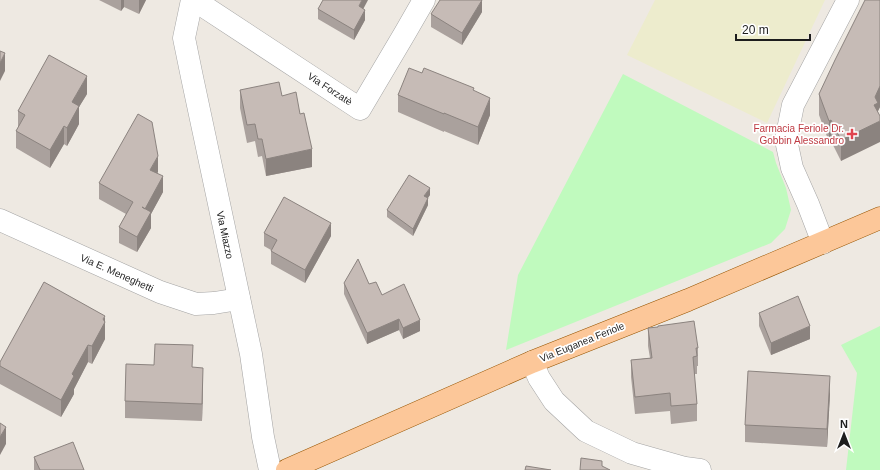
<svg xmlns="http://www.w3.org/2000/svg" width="880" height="470" font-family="Arial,sans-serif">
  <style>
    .farmland { fill: #edeccd }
    .park { fill: #c0fabe }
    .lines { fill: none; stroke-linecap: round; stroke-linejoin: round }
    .minor-casing { stroke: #a4a4a4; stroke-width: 23 }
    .major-casing { stroke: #965400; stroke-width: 23 }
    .minor { stroke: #fff; stroke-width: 22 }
    .major { stroke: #fcc799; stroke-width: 22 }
    .wall { fill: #aaa19d }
    .shaded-wall { fill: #8b837f }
    .building { fill: #c6bbb6; stroke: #8b837f }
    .health-dot { fill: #e0444e; stroke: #fff; stroke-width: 1.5 }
    .labels { text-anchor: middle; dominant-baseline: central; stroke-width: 3.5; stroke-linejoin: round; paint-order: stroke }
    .street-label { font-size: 10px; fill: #1d1d1d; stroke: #fff }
    .health-label { font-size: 10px; fill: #be3a42; stroke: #fff; text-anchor: end }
  </style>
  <rect width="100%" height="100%" fill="#eee9e2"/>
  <path class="farmland" d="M655,0H825L767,123L627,55Z"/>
  <g class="park">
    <path d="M623,74L773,152L776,163L786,188L791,210L785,229L771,243L506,350L518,275Z"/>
    <path d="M880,326V470H846L857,373L841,345Z"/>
  </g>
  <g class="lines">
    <defs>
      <g id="minor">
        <path d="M192,0L184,38L192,77L251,354L263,437L270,470"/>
        <path d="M194,0L360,109L405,33L424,0"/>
        <path d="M0,220L160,292L196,304L214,303L239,299"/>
        <path d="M823,243L808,204L792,168L786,140L793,105L848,0"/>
        <path d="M532,362L539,378L554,401L586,431L632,453L685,468L700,470"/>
      </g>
      <path id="major" d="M287,470L532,362L688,300L880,218"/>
    </defs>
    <use href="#minor" class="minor-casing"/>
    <use href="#major" class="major-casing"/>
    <use href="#minor" class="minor"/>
    <use href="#major" class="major"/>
  </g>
  <g class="wall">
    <path d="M99,0H146L139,14L124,7L121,11Z"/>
    <path d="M880,0V107L878,111L841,161L831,141L829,142L819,115V94Z"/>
    <path d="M318,9H363L365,20L354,40L318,19Z"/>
    <path d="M482,12L462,45L431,27V14Z"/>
    <path d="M422,73L474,91L490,115L478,145L444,131V132L398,112V95Z"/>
    <path d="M240,90L282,96L312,167L266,176L262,156L258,157L255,141L247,143L240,108Z"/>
    <path d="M87,94L79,107V124L67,146L64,144L50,168L16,148V131L18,128V111Z"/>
    <path d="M158,172L157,173L163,192L151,214V228L137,252L119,243V227L126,214L99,199V183Z"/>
    <path d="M430,195L428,198V205L413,236L387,217V210Z"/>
    <path d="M264,233L331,236L305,283L271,264V250L264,246Z"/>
    <path d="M344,283L369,284L420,331L403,339L399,330L367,344L344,294Z"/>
    <path d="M759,313L810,339L771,355L759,326Z"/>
    <path d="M105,321V339L92,364L88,362L74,389V394L61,417L0,384V362Z"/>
    <path d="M648,328L698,348V366H697V374H694L697,404V421L671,424L670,411L635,414L631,377V360L650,358L648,346Z"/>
    <path d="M193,367L203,385L202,421L125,418V401Z"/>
    <path d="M830,394L827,447L745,442V425Z"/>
    <path d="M34,457L84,470H34Z"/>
  </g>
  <g class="shaded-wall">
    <path d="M121,0H124V7L121,11Z"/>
    <path d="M139,0H146L139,14Z"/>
    <path d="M362,0H368L359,17V6Z"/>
    <path d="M482,0V12L462,45V33Z"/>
    <path d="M365,10V20L354,40V30Z"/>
    <path d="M5,53V71L0,81V63Z"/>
    <path d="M87,76V94L79,107V124L67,146V128L72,102Z"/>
    <path d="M880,86V107L878,111V122L880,121V142L841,161V140L875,97Z"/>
    <path d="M490,98V115L478,145V127Z"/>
    <path d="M831,120V141L829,142V121Z"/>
    <path d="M64,126V144L50,168V150Z"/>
    <path d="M312,149V167L266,176V159Z"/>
    <path d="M158,156V172L150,185V170Z"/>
    <path d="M163,176V192L151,214V228L137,252V237L145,209Z"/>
    <path d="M430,188V195L424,203V196Z"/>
    <path d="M428,198V205L413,236V229Z"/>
    <path d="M331,223V236L305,283V270Z"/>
    <path d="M105,316V339L92,364V346Z"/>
    <path d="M399,319V330L367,344V333Z"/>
    <path d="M420,320V331L403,339V328Z"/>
    <path d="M810,326V339L771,355V343Z"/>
    <path d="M88,345V362L74,389V394L61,417V400L72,374Z"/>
    <path d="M203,368V385L202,421V404Z"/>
    <path d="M830,376V394L827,447V429Z"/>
    <path d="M6,427V444L0,455V437Z"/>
  </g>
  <g class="building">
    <path d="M323,0H362L359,6L365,10L354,30L318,9Z"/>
    <path d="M440,0H482L462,33L431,14Z"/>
    <path d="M865,0H880V86L875,97L878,103L874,105L880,116V121L841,140L831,120L829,121L819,94L835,60Z"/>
    <path d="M0,51L5,53L0,63Z"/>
    <path d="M49,55L87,76L72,102L79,106L67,128L64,126L50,150L16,131L25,115L18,111Z"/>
    <path d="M409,68L422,73L424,68L474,88L473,90L490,98L478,127L444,113V114L398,95Z"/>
    <path d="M279,82L282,96L296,92L300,114L304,113L312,149L266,159L262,139H258L255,124L247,125L240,90Z"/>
    <path d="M138,114L152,122L158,156L150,170L163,176L145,209L142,207L151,212L137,237L119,227L133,202L99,183Z"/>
    <path d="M409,175L430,188L424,196L428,198L413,229L387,210Z"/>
    <path d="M284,197L331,223L305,270L271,251L277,240L264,233Z"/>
    <path d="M358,259L369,284L376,282L382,295L404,284L420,320L403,328L399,319L367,333L344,283Z"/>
    <path d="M44,282L105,316L103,319L105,322L92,346L88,345L72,374L74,376L61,400L0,366V362Z"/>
    <path d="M798,296L810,326L771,343L759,313Z"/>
    <path d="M694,321L698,348H696L697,356L693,357L697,404L671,406L670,393L635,397L631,360L652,358L648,328L658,327V326Z"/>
    <path d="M155,344L193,345L192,367L203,368L202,404L125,401L126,364L154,365Z"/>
    <path d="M748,371L830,376L827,429L745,425Z"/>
    <path d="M0,423L6,427L0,437Z"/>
    <path d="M73,442L84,470H40L34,457Z"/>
    <path d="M581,458L602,461V466L610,470H580Z"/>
    <path d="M526,466L551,470H525Z"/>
  </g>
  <path class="health-dot" d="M850 128h4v4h4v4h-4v4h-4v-4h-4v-4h4z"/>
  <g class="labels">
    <g class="street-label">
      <text transform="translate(330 89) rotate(33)">Via Forzatè</text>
      <text transform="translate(225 235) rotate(78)">Via Miazzo</text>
      <text transform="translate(117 273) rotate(24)">Via E. Meneghetti</text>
      <text transform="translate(582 342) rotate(-22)">Via Euganea Feriole</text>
    </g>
    <g class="health-label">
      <text x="844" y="128">Farmacia Feriole Dr.<tspan x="844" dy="12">Gobbin Alessandro</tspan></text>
    </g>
  </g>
  <g transform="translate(844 434)" stroke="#ffffff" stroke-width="3" paint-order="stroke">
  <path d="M0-3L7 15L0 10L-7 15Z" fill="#1d1d1d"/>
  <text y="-6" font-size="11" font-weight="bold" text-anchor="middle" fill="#1d1d1d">N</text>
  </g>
  <path d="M736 34v6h74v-6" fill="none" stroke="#1d1d1d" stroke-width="2"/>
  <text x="742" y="34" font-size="12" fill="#1d1d1d" stroke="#ffffff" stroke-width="3" paint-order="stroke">20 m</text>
</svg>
